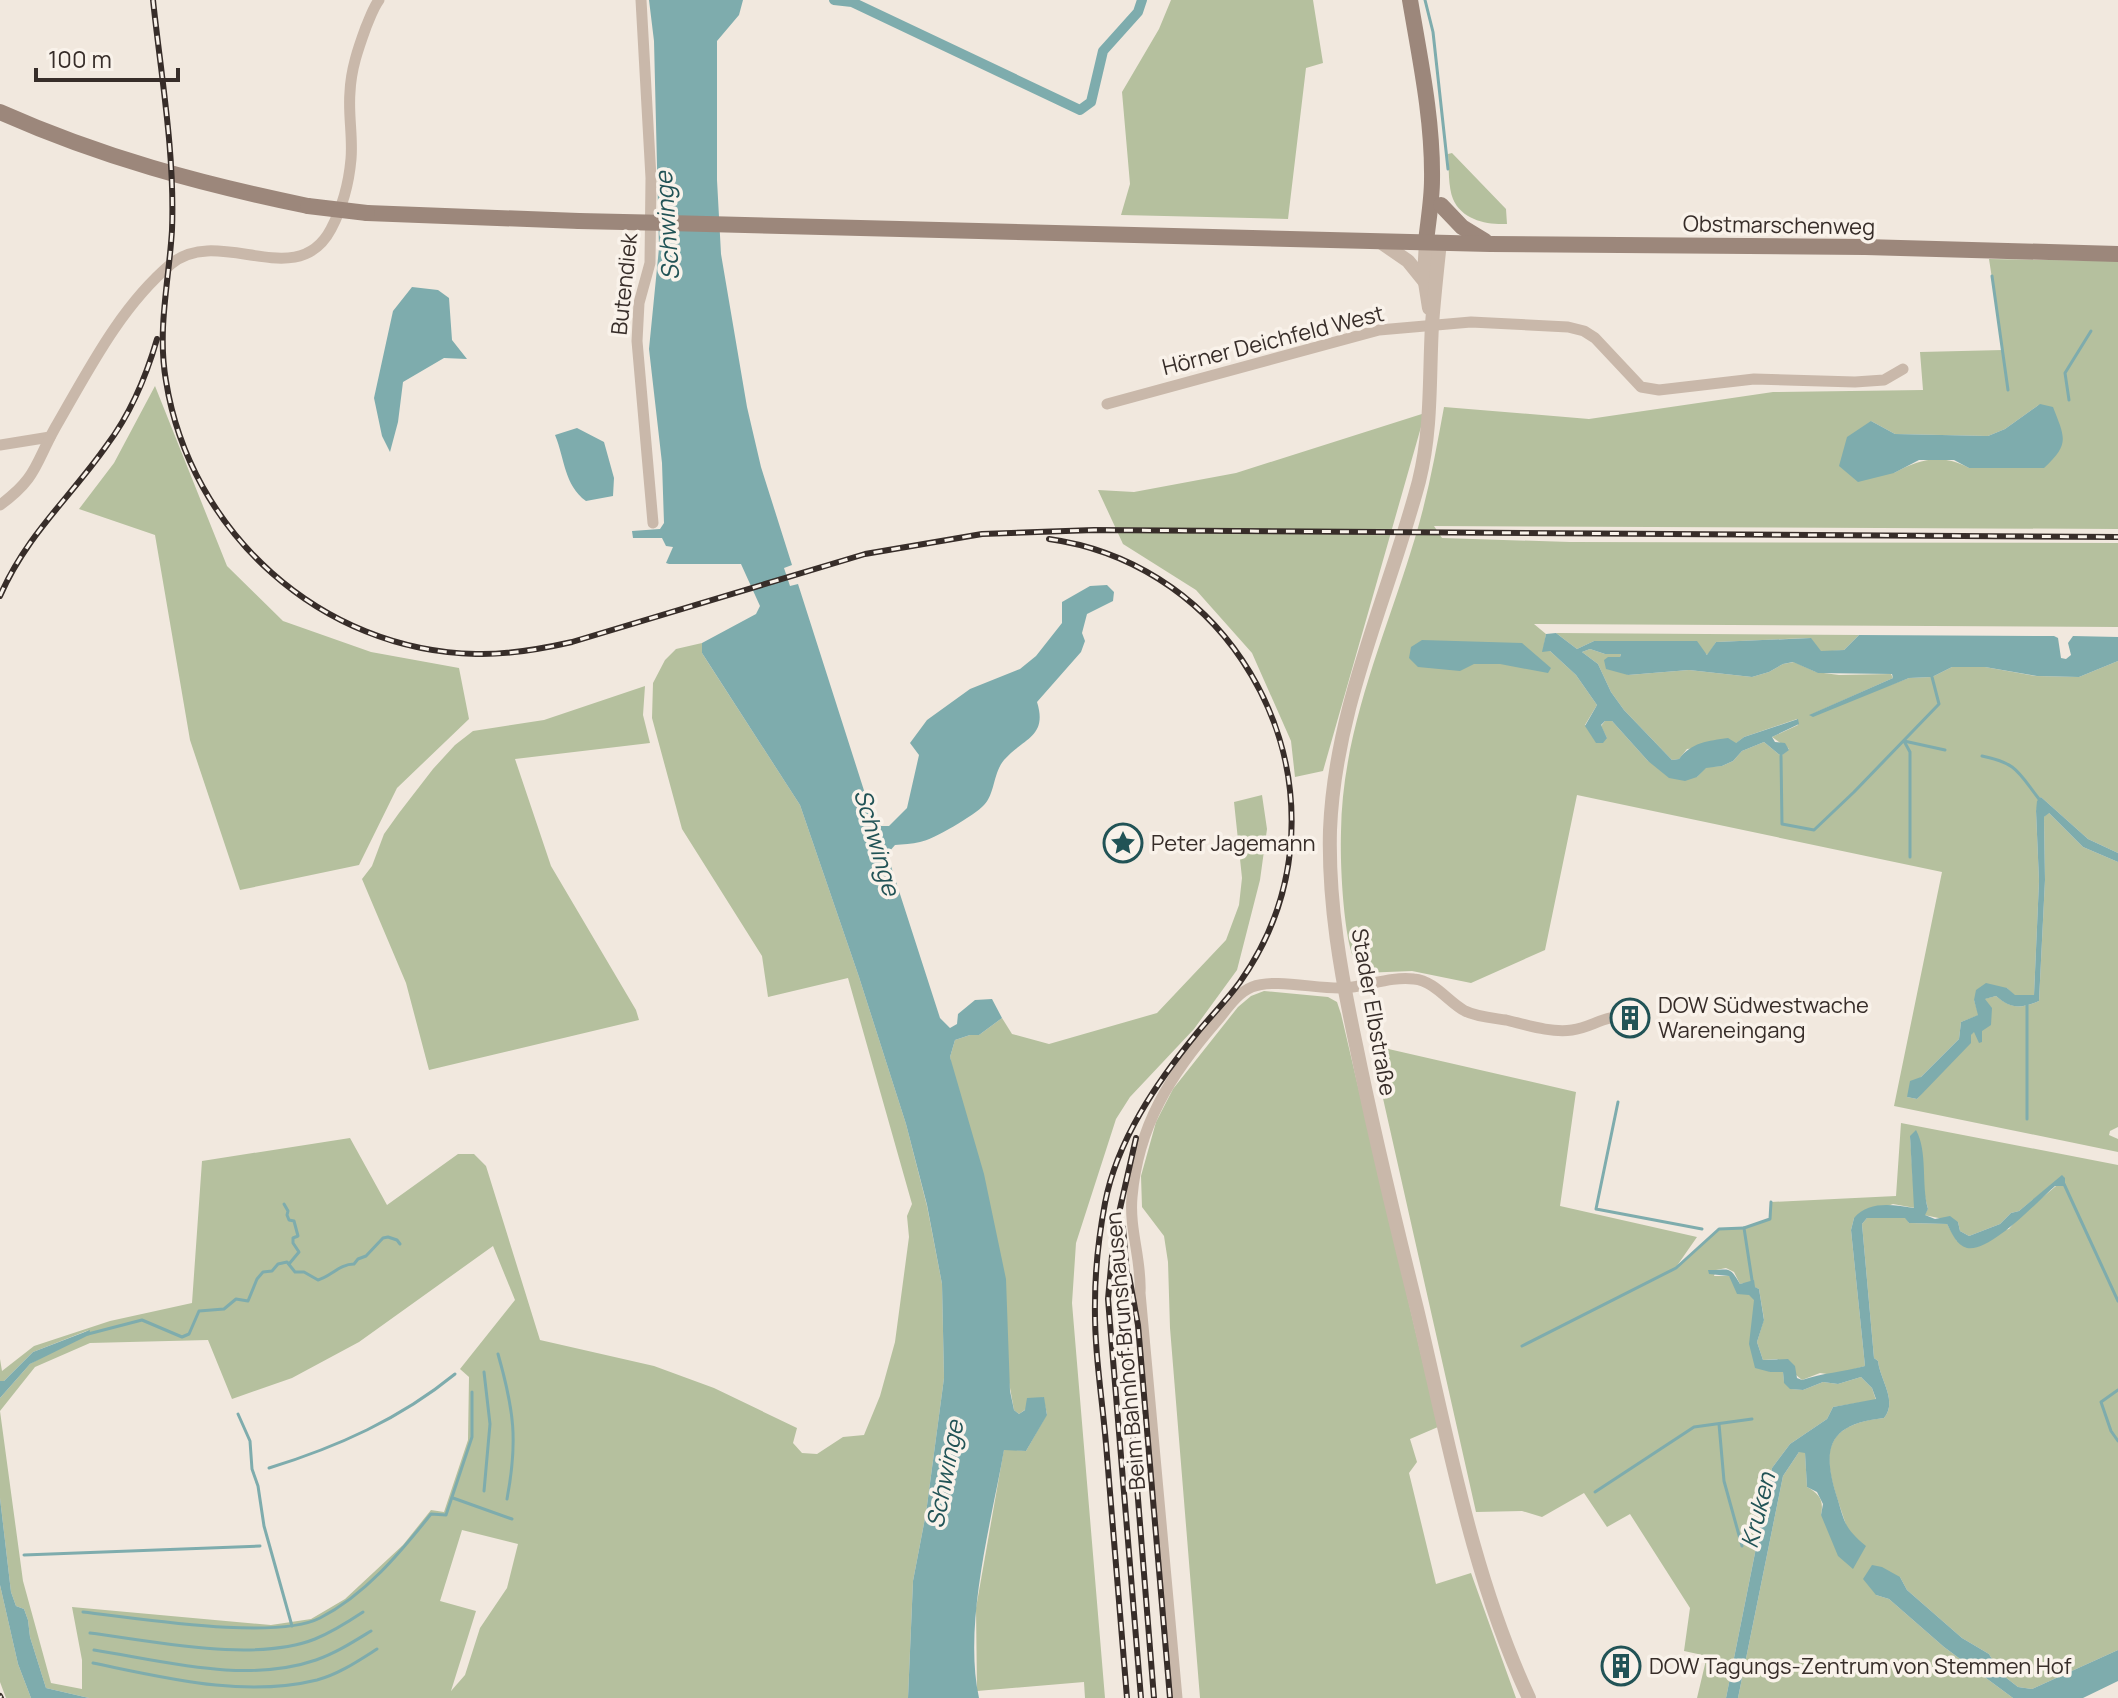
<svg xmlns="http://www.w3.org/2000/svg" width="2118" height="1698" font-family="Manrope,sans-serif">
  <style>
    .green { fill: #b5c09e; fill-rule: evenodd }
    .water { fill: #7eacad }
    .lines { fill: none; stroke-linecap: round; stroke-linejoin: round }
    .stream { stroke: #7eacad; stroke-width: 3 }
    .canal { stroke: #7eacad; stroke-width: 10 }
    .minor { stroke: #c9b8aa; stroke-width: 11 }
    .tertiary { stroke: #c9b8aa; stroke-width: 14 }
    .secondary { stroke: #9c877b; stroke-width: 16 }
    .rail-casing { stroke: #372d29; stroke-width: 6 }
    .rail { stroke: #f9f2ea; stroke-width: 3; stroke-dasharray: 9; stroke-linecap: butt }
    .secondary-bridge { stroke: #9c877b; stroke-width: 16 }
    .labels { text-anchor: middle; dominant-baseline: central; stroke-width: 7; stroke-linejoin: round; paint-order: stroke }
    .street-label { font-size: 22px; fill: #372d29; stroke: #f9f2ea }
    .poi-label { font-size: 22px; fill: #372d29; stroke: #f9f2ea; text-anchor: start }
    .water-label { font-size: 24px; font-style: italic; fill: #215356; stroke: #f9f2ea }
  </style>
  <rect width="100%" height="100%" fill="#f1e8de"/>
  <g class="green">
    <path d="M1171,0H1313L1323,63L1306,68L1288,219L1121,215L1130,184L1122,92L1159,29Z"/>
    <path d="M1452,153L1506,209L1507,224C1487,225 1462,220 1453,199C1448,187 1449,167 1448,154Z"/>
    <path d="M1989,259L2118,261V529L1434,526L1442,538L1570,542L2118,543V627L1534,624L1546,634L1543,651H1550L1576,675L1597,705L1585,725L1607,738L1601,726L1605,721H1612L1648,761L1697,777L1706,767L1722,766L1733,761L1742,751L1764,742L1781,756L1789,749L1772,737L1798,725L1797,719L1744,737L1735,744L1687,749L1679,759L1672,760L1624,710L1611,692L1598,664L1582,652L1590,649L1605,654H1621L1620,657H1608L1628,675L1689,670L1752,677L1769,672L1783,664L1794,662L1816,672L1839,675L1891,674L1893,678L1810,715L1909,678L1932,677L1952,667H1985L2035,676L2079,677L2118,661V853L2088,839L2041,797L2036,811L2039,881L2034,995H2014L2007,988L1974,1000L1979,1015L1961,1022L1959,1039L1921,1077L1907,1097L1917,1099L1974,1031L1984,999L1996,996C2012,1009 2020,1009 2039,1001L2045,880L2044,817L2048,812L2083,847L2118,862V1127L2110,1131L2109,1135L2118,1139V1152L1894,1106L1942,872L1577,795L1545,950L1471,983L1412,971L1362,973L1357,971C1355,963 1352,955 1350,947C1343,917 1340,864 1341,832C1342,729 1386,635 1415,538C1428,495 1436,451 1444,407L1589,419L1773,392L1923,390L1920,352L2003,350ZM2040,404L1969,468C1941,453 1920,459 1894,473L1871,421L1895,434L1988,436L2005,429Z"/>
    <path d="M155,386L227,566L283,621L371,652L459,668L469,719L397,788L359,865L240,890L190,740L155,535L79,509L114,463Z"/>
    <path d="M1425,413L1323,771L1295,777L1291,741L1252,653L1196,590L1123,544L1098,490L1134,492L1236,473Z"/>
    <path d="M1556,633L1859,635L1844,650L1821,652L1810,638L1716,642L1708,655L1703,652L1594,641L1577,649Z"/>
    <path d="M702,643V653L709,664L800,805L859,977L906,1124L927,1206L942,1284L944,1378L926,1513L913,1581L908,1698H89L46,1688L30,1637L28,1620L24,1609L16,1606L11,1592L0,1498V1398L30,1364L89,1330L33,1352L4,1381H0V1359L2,1371L34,1346L110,1321L192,1303L202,1161L350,1138L387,1205L458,1154H474L486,1166L540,1340L654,1366L714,1388L797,1428L793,1443L802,1453L817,1454L843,1437L864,1435L880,1396L895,1342L909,1237L907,1216L912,1204L848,978L768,997L762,956L682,829L652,718L653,683L665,660L676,649ZM493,1246L515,1300L460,1369L469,1377L468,1440L444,1512L431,1510L403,1545L345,1599L311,1619L271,1625L72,1607L82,1660V1689L51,1683L23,1581L0,1411L35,1367L90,1343L208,1340L232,1399L292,1378L359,1342ZM462,1530L518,1544L507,1588L480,1628L465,1675L451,1691L476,1611L440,1601Z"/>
    <path d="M645,686L643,715L650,743L515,759L551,866L636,1010L639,1020L429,1070L406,983L362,879L372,866L384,834L399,813L433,769L455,745L473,731L544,720Z"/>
    <path d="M1262,795L1267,829L1260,880L1237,970L1194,1029L1130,1097L1116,1119L1076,1243L1072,1303L1105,1698H1085L1084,1682L977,1691L976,1608L1004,1449L1026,1451L1047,1414L1043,1397L1019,1414L1014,1410L950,1057L955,1040L970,1035H979L1002,1018L1012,1034L1049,1044L1157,1013L1226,940L1239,905L1242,878L1234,802Z"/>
    <path d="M1264,991L1328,997L1337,1002L1341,1014L1438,1427L1410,1439L1417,1462L1409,1473L1436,1584L1471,1573L1516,1698H1200L1170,1328L1168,1262L1164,1236L1142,1207L1141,1176L1156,1122L1173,1089L1238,1007L1251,996Z"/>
    <path d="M1371,1045L1576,1092L1560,1206L1697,1237L1674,1270L1719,1229L1744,1228L1770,1219L1771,1202L1896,1196L1901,1123L2118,1165V1650L2032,1689L2018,1687L2000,1673L1989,1654L1962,1638L1907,1590L1900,1577L1876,1595L1889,1599L1944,1647L2013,1698H1738L1783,1476L1799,1452H1805L1807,1487C1820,1494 1824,1501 1821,1515L1848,1531C1831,1477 1803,1426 1884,1418C1898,1401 1880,1380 1878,1361L1874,1358L1862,1224L1867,1218H1906L1909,1223L1947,1224L1957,1241L2009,1229L2018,1218L2056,1186H2065L2062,1176L2019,1211L2011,1213L2000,1224L1969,1236L1960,1231L1958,1222L1924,1215L1928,1209L1910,1136L1915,1208L1893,1204L1854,1218L1851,1230L1865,1366L1834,1375L1820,1373L1802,1380L1777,1359L1763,1360L1757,1342L1764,1319L1759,1289L1745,1283L1740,1284L1734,1272L1726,1268L1716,1270L1714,1276H1729L1755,1300L1750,1344L1770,1372H1783L1784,1382L1791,1389L1803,1390L1823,1382L1838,1384L1861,1377L1872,1388L1876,1400L1833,1407L1827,1419L1790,1444L1772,1468L1726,1698H1697L1707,1656L1684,1651L1690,1608L1630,1514L1607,1527L1584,1493L1542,1517L1522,1511L1476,1512Z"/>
    <path d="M0,1585L18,1664L31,1698H6L0,1682Z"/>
  </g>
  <g class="water">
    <path d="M649,0H743L739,15L717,41V180L721,254L747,407L761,467L792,565L784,568L790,586L798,584L868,803L881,826H889L907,808L919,755L910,743L927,720L970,689L1020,669L1036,656L1062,623V602L1090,586L1107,585L1114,592L1113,601L1087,614L1082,633L1085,641L1081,652L1037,702C1048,737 1023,738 1004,760C993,773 995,794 984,805C975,815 933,840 920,842C912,844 903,844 895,845L889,852V860L940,1018L950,1028L957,1024L958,1014L975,1000L992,999L1002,1018L979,1035H970L955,1040L950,1057L984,1174L1006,1279L1010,1391L1014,1410L1019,1414L1025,1410L1027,1398L1044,1397L1047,1415L1026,1451L1004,1450C991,1524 963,1624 979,1698H908L913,1581L926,1513L944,1378L942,1284L927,1205L906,1124L859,977L800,805L702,653V643L756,614L760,606L741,564H669L666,563L673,547L666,546L662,538H633L632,531L660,529L664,523L662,463L649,349L659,248L654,41Z"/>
    <path d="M412,287L438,290L449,298L452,340L467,359L444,358L403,382L398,422L390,452L382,436L374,398L393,311Z"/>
    <path d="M2040,404L2053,407C2065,438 2070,444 2044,468H1969L1954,460H1919L1894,473L1858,482L1839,466L1847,437L1871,421L1895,434L1988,436L2005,429Z"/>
    <path d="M577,428L604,442L614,478L613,496L586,501C564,485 565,459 555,435Z"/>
    <path d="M1556,633L1577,649L1594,641H1697L1707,655L1716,642L1811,638L1821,651L1844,650L1859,635L2054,636L2058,638L2061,658L2066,659L2071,655L2068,643L2073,636L2118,637V661L2079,677L2037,676L1985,667H1952L1932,677L1909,678L1813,717L1809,715L1893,678L1892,674L1818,673L1793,662L1783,664L1769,672L1752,677L1689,670L1628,675L1606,669L1604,660L1608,657H1620L1621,654H1605L1590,649L1582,652L1598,664L1611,692L1624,710L1672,760L1679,759C1692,742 1708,741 1728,738L1736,743L1744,737L1798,719L1799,724L1772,737L1775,742L1785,743L1789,750L1781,756L1764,742L1742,751L1733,761L1722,766L1706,768L1697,777L1685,781L1669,778L1648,761L1612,721H1605L1601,725L1607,738L1603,743H1596L1585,726L1597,705L1576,675L1550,651L1542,652L1546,634Z"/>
    <path d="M1422,640L1522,643L1551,668L1548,673L1500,664H1474L1460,671L1418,667L1409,658L1411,647Z"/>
    <path d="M2041,797L2088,839L2118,853V862L2083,847L2049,813L2044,817L2045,880L2039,1001C2020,1009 2011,1009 1996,996L1985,999L1992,1008L1991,1025L1982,1031V1042L1979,1043L1974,1032L1971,1035V1043L1917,1099L1907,1097L1910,1081L1921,1077L1959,1039L1961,1022L1978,1015L1974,1000L1976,990L1986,983L2007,988L2015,995H2034L2039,881L2036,811L2037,801Z"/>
    <path d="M1916,1130C1928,1152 1921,1184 1928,1209L1925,1215L1935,1219L1950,1216L1958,1222L1960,1231L1969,1236L2000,1224L2011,1213L2019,1211L2062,1175L2065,1178V1186H2055C2038,1201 1990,1253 1967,1248C1956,1245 1952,1233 1947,1224L1909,1223L1905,1218H1867L1862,1224L1874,1358L1878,1361C1880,1380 1898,1401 1884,1418C1831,1424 1821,1445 1836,1494C1845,1522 1843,1527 1866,1546L1853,1569L1838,1556L1821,1515L1823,1504L1817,1492L1807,1487L1805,1453L1799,1452L1783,1476L1738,1698H1726L1772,1468L1790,1444L1827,1419L1833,1407L1876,1399L1872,1388L1861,1377L1838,1384L1823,1382L1803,1390L1790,1389L1784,1383L1783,1372H1770L1755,1368L1749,1344L1754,1300L1749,1295L1737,1294L1729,1276L1709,1274L1708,1270C1728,1271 1729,1264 1740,1284L1754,1280L1755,1287L1759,1289L1764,1320L1757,1342L1763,1360L1788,1359L1795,1366L1797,1378L1802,1380C1822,1373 1843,1372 1865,1366L1851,1230L1854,1218C1869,1200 1894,1205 1914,1208L1910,1136Z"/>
    <path d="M90,1330L89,1335L30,1364L0,1398V1381H4L33,1352Z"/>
    <path d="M0,1498L11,1592L16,1606L24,1609L28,1620L30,1637L46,1688L89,1698H31L18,1664L0,1585Z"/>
    <path d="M1872,1565L1882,1567L1900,1577L1907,1590L1962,1638L1989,1654L2000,1673L2018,1687L2032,1689L2118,1650V1681L2083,1698H2013L1944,1647L1889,1599L1876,1595L1863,1579Z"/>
  </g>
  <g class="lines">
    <g class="stream">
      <path d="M1425,0L1433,32L1448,169"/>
      <path d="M1992,276L2008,390"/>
      <path d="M2069,400L2065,373L2091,331"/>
      <path d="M1781,756L1782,824L1814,830L1854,792L1939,704L1932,677"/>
      <path d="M1982,756C2017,763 2018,772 2039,799"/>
      <path d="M1910,857V752L1904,741L1945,750"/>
      <path d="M1618,1102L1596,1209L1702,1229"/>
      <path d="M2027,1119V1005"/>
      <path d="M2064,1184L2118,1301"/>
      <path d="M284,1204L288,1211L287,1215L289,1220L294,1221L298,1236L293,1238V1243L299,1252L289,1264"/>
      <path d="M1752,1280L1744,1228L1770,1219L1771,1202"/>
      <path d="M88,1334L142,1320L182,1337L189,1334L199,1311L224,1309L236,1299L248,1301L257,1279L263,1272L272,1271L278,1264L287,1262L295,1272H304L318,1280C331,1276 340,1264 354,1264L358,1259L366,1256L383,1238L388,1237L397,1240L400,1244"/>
      <path d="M1522,1346L1676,1268L1719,1229L1744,1228"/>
      <path d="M498,1354C514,1410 518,1441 507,1499"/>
      <path d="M2118,1390L2101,1402L2111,1431L2118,1441"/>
      <path d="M238,1414L250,1441L252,1469L258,1486L264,1526L292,1626"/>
      <path d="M1719,1424L1724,1481L1742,1546"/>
      <path d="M269,1468C337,1447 400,1419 455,1374"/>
      <path d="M484,1491L490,1424L484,1372"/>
      <path d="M1595,1492L1694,1427L1752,1419"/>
      <path d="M453,1498L512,1519"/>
      <path d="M24,1555L260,1546"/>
      <path d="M83,1612C137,1618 275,1641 320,1618C365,1595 400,1553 431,1514L446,1515L472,1437V1392"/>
      <path d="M90,1633C154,1641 255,1663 315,1639C332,1632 348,1622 363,1612"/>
      <path d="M94,1650C164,1661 246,1684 316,1660C336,1653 353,1642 371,1631"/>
      <path d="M93,1663C166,1678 244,1698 317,1680C339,1674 358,1661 377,1649"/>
    </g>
    <path class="canal" d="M834,0L852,2L1080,110L1091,102L1103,51L1138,12L1142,0"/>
    <g class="minor">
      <path d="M641,0L651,178L650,263L639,303L637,341L653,523"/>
      <path d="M1107,404L1379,330L1471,322L1568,327L1584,331L1595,338L1641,387L1659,390L1754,379L1855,382L1884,380L1903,369"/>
      <path d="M0,445L50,437"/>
      <path d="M0,505C37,478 35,464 55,428C88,371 120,307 171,264C219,224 297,294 331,229C342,208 349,182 351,159C353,137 348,114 350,92C351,69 358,49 366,27C370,18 373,8 379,0"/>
      <path d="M1177,1698L1140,1293C1142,1261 1129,1230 1132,1197C1138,1125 1171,1074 1217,1021C1227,1009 1237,993 1252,987C1275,978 1316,989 1342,988C1366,987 1390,976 1414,979C1435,981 1448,1002 1465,1011C1477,1017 1493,1018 1506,1020C1527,1025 1551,1033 1572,1030C1594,1027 1606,1013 1630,1018"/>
    </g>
    <g class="tertiary">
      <path d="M1379,241L1408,261L1425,282"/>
      <path d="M1426,242L1424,276L1429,308"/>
      <path d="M1440,242C1437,270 1434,297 1432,325C1429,378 1432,429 1419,481C1388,598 1335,707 1330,830C1328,902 1341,975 1356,1045C1374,1134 1395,1221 1417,1309C1448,1439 1472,1576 1529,1698"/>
    </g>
    <g class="secondary">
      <path d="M1410,0C1420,59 1433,120 1432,180C1432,200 1428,222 1426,242"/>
      <path d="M0,112C101,157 201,184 308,206"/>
      <path d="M1441,205L1462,227L1485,241"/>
      <path d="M367,213L579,221"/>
      <path d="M668,223L1490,244L1865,247L2118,254"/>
    </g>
    <defs>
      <g id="rail">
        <path d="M153,0C161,76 175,153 172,230C169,281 157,330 166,381C190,532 321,651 476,654C509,655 541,649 572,642L865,554L982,534L1094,530L2118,537"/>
        <path d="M1049,539C1128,550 1198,594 1242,660C1308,759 1309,884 1240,982C1227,1000 1211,1016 1197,1033C1157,1082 1117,1140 1105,1203C1099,1235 1095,1270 1095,1303C1094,1349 1102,1397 1106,1444C1113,1528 1120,1613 1127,1698"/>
        <path d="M0,596C27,534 70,498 107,445C131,413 146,377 157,339"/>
        <path d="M1136,1138L1114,1235L1108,1299L1141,1698"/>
        <path d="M1123,1228L1128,1287"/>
        <path d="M1120,1275L1154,1698"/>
        <path d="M1129,1276L1138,1325L1170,1698"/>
        <path d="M0,1696L1,1698"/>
      </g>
    </defs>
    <use href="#rail" class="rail-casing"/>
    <use href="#rail" class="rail"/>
    <g class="secondary-bridge">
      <path d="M308,206L367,213"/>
      <path d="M579,221L668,223"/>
    </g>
  </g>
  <defs>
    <symbol id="sight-ring" viewBox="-11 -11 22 22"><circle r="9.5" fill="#f9f2ea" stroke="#215356" stroke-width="1.5"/><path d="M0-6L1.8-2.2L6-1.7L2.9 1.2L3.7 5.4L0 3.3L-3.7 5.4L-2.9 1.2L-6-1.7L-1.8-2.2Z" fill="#215356"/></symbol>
    <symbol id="building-ring" viewBox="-11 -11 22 22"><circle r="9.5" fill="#f9f2ea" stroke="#215356" stroke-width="1.5"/><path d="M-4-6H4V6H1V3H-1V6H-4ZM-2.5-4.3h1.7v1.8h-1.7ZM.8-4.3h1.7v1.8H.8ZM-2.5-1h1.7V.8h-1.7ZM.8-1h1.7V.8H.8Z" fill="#215356"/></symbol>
  </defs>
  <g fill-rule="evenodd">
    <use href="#sight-ring" x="1101" y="821" width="44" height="44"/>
    <use href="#building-ring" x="1608" y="996" width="44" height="44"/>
    <use href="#building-ring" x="1599" y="1644" width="44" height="44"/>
  </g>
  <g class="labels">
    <g class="street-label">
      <text transform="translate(1779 225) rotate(1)">Obstmarschenweg</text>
      <text transform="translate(624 284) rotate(-84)">Butendiek</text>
      <text transform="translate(1273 340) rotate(-14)">Hörner Deichfeld West</text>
      <text transform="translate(1374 1012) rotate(80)">Stader Elbstraße</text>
      <text transform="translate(1125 1351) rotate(-95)">Beim Bahnhof Brunshausen</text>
    </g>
    <g class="poi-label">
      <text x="1151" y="843">Peter Jagemann</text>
      <text x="1658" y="1005">DOW Südwestwache<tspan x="1658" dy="25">Wareneingang</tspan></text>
      <text x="1649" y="1666">DOW Tagungs-Zentrum von Stemmen Hof</text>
    </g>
    <g class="water-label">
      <text transform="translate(666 226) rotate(-94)">Schwinge</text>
      <text transform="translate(878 842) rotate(74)">Schwinge</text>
      <text transform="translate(944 1474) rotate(-79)">Schwinge</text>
      <text transform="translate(1757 1510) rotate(-76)">Kruken</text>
    </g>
  </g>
  <path d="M36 68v12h142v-12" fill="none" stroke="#372d29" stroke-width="4"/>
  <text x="48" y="68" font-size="24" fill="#372d29" stroke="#f9f2ea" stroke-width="6" paint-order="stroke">100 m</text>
</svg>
